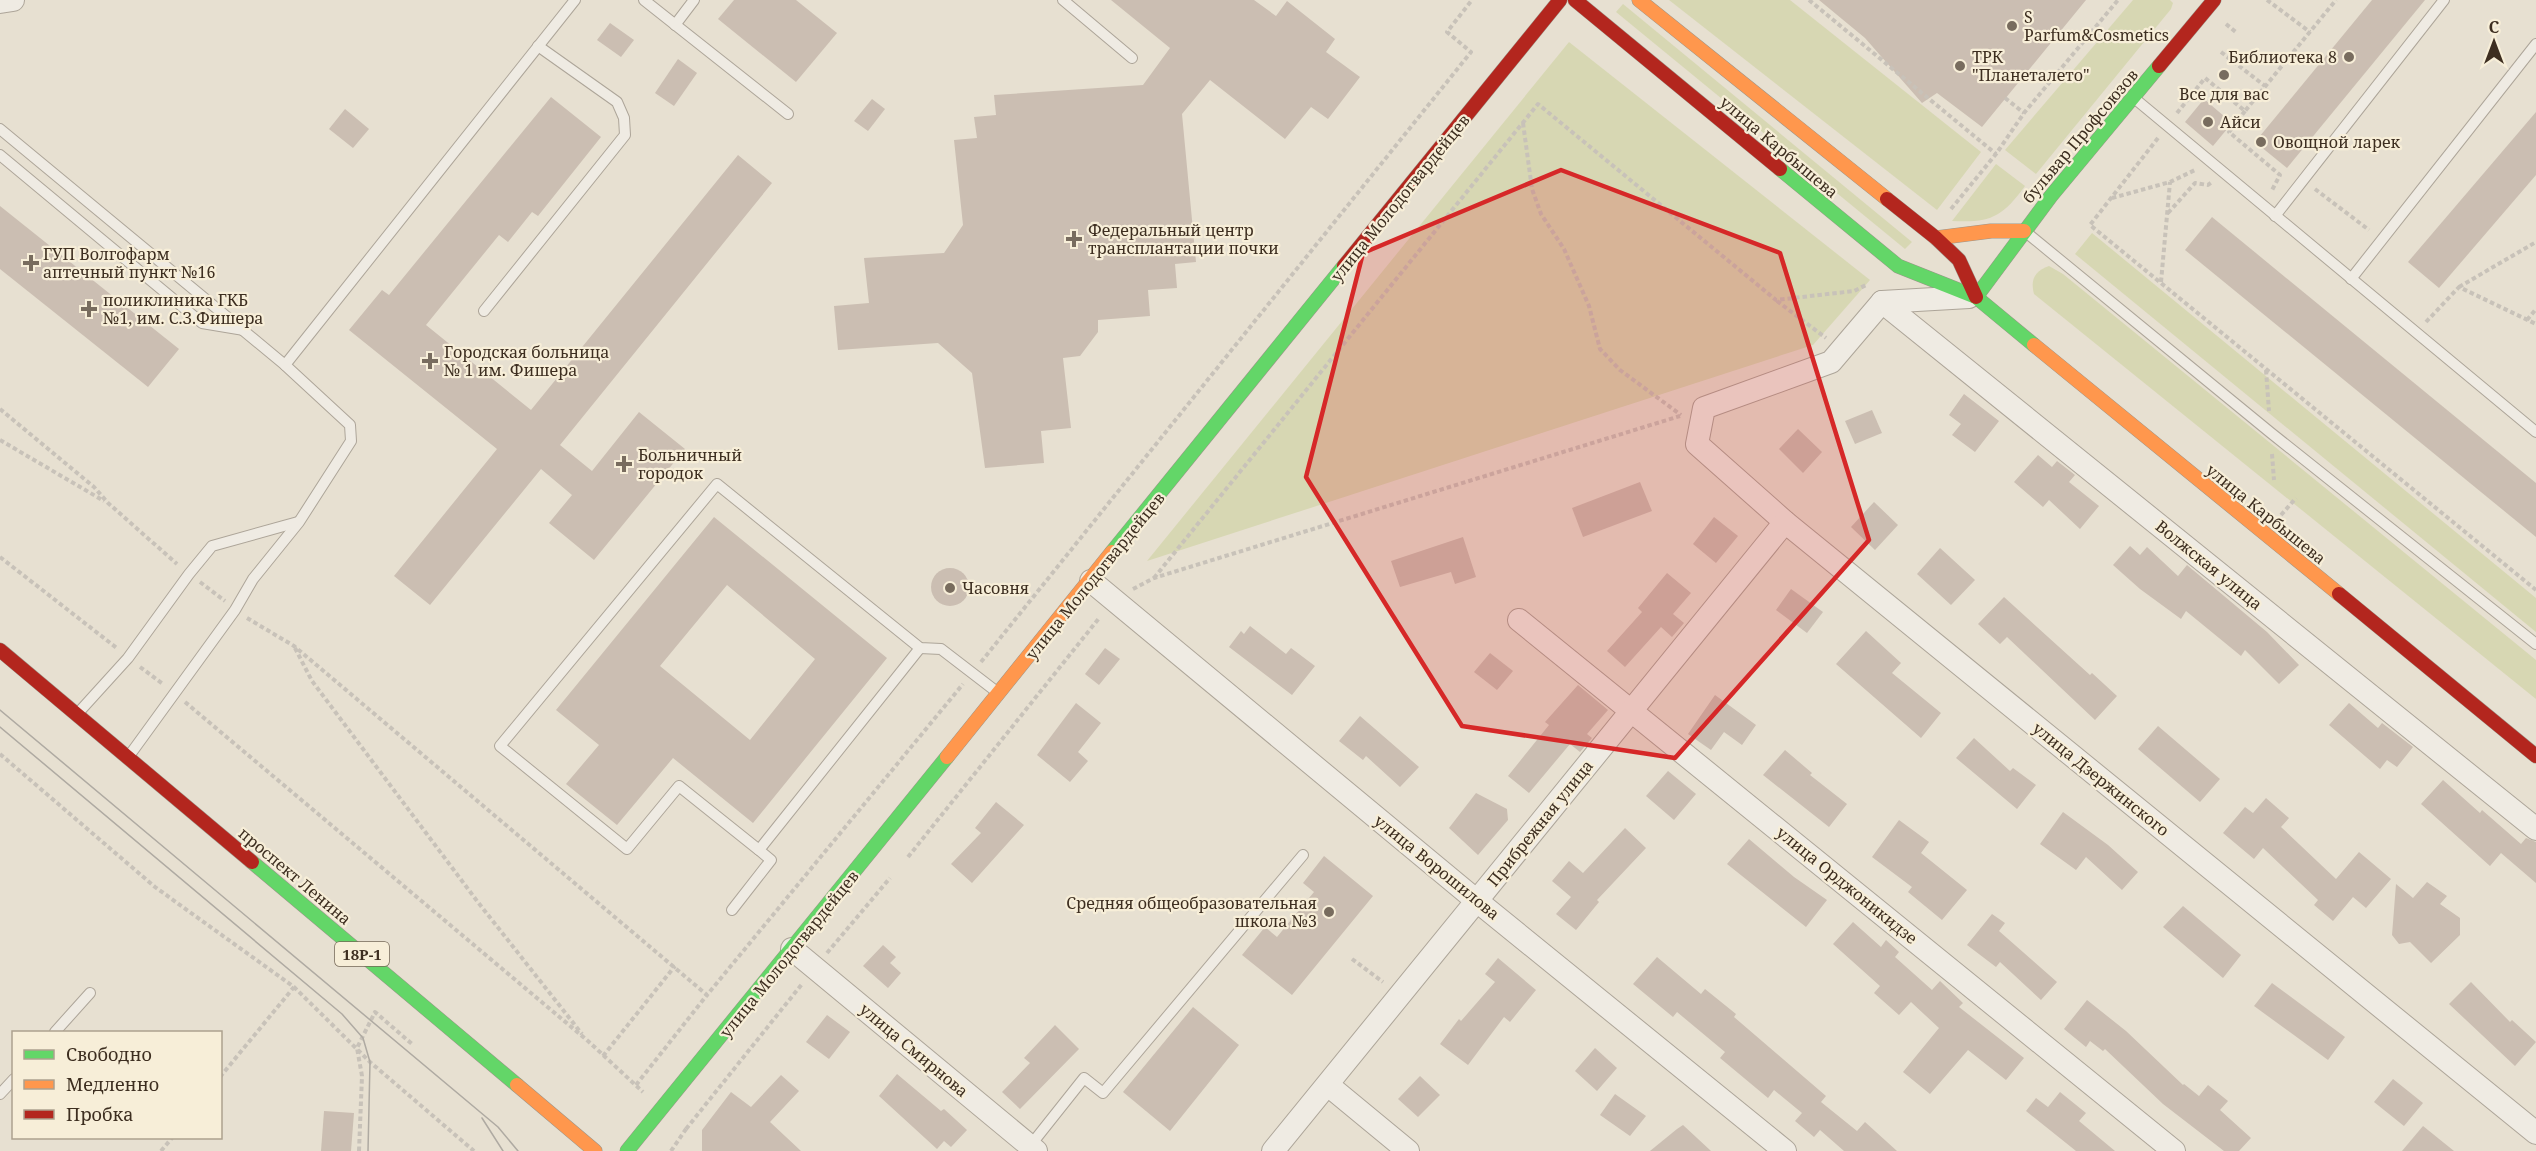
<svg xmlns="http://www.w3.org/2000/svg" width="2536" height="1151" font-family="'Noto Serif',serif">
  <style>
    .green { fill: #d7d7b3 }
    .building { fill: #cbbeb2; fill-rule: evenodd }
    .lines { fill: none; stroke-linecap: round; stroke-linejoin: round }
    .lane-casing { stroke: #ada599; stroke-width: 12 }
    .street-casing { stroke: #ada599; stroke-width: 24 }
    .fast-casing { stroke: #9c958a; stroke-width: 15 }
    .slow-casing { stroke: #9c958a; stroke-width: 15 }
    .jam-casing { stroke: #9c958a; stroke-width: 15 }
    .path { stroke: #c8c2b9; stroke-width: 4; stroke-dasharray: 4.5 3; stroke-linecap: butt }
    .lane { stroke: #efebe3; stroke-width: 10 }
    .street { stroke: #efebe3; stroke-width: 22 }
    .fast { stroke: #63d668; stroke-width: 14 }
    .slow { stroke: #ff974d; stroke-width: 14 }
    .jam { stroke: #b3261e; stroke-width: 14 }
    .tram { stroke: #afaaa2; stroke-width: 1.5 }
    .marked { fill: #d62828; fill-opacity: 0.2; stroke: #d62828; stroke-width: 4.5; stroke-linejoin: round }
    .poi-dot { fill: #786c5e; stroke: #f7eed8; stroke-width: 2 }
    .labels { text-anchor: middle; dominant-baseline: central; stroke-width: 4.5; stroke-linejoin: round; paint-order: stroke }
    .shield { fill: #f7eed8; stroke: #756857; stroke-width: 1.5 }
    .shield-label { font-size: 15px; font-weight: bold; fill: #3d2e20 }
    .poi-label { font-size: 16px; fill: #3d2e20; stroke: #f7eed8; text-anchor: start }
    .street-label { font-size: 16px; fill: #3d2e20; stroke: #f7eed8 }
  </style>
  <rect width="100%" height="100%" fill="#e7e0d1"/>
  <g class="green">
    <path d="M1669,0H1790L1981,152L1937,210Z"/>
    <path d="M2133,0H2170L2173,3L2171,9L2036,174L2005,150Z"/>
    <path d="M1623,4L1912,242L1905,249L1616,12Z"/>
    <path d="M1569,42L1870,280L1813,345L1147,561Z"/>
    <path d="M1996,164L2025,186C2002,217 1991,223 1952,221Z"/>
    <path d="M2092,233L2536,598V632L2075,254Z"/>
    <path d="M2049,266L2063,274L2536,660V699L2034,294C2030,279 2035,271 2049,266Z"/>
  </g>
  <g class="building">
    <path d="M734,0H796L837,33L796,82L718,19Z"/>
    <path d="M1111,0H1254L1276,16L1287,1L1335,39L1326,52L1360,77L1328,119L1311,107L1285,139L1210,80L1182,114L1196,262L1175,264L1177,288L1148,290L1150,316L1098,320V332L1080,356L1063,358L1071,428L1041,431L1044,463L985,468L972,373L938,343L838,350L834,306L869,303L864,258L944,253L963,225L954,140L977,138L974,117L996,115L994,95L1143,85L1170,48Z"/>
    <path d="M1819,0H2086L1982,127L1937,93L1922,103L1865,38Z"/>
    <path d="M2372,0H2425L2287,168L2255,142Z"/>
    <path d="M610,23L634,40L621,57L597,40Z"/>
    <path d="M678,59L697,73L674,106L655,93Z"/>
    <path d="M551,97L601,137L538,216L532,212L508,242L499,235L426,325L531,410L738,155L772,183L560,445L592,471L639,412L685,449L594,560L549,523L572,495L541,469L430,605L394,576L497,449L349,330L382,290L389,295Z"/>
    <path d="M872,99L885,109L868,131L854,121Z"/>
    <path d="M2204,99L2232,123L2213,146L2185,122Z"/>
    <path d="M345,109L369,129L353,148L329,129Z"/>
    <path d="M2536,112V175L2439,288L2408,262Z"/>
    <path d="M0,206L179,349L148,387L0,269Z"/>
    <path d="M2212,217L2536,483V537L2185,250Z"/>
    <path d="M1964,394L1999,421L1975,452L1952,435L1961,424L1949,415Z"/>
    <path d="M1872,410L1882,433L1855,444L1845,421Z"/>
    <path d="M1798,429L1822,452L1803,473L1779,449Z"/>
    <path d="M2038,455L2052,467L2057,461L2075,475L2069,482L2099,506L2080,529L2049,500L2043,507L2014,482Z"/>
    <path d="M1640,482L1652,511L1583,537L1572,508Z"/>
    <path d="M1874,502L1898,525L1875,550L1851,527Z"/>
    <path d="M714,517L887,658L753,823L673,758L617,825L566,784L599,745L556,710ZM727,585L815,659L750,740L660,666Z"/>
    <path d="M1714,517L1738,536L1716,563L1693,544Z"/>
    <path d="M1463,537L1476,577L1455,584L1451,572L1400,587L1391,561Z"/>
    <path d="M2130,546L2140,555L2147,547L2178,576L2187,565L2267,632L2299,665L2279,684L2245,650L2241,656L2186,611L2181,619L2140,589L2113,565Z"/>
    <path d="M1940,548L1975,580L1951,605L1917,574Z"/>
    <circle cx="950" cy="587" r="19"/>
    <path d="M1667,573L1691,593L1673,614L1684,623L1672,637L1661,627L1625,667L1607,651L1642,612L1638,608Z"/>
    <path d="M1791,589L1823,612L1807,633L1776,610Z"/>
    <path d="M2004,597L2090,675L2092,673L2117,696L2095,720L2007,637L2000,644L1978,624Z"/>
    <path d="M1250,626L1286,654L1291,648L1315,666L1292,695L1229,647L1241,631L1244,634Z"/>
    <path d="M1866,631L1901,663L1892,673L1941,713L1921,738L1836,664Z"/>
    <path d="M1105,648L1120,659L1099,685L1085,674Z"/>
    <path d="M1490,653L1513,671L1497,690L1474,672Z"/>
    <path d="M1578,685L1608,710L1587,734L1592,738L1580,752L1570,744L1529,793L1508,776L1549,725L1545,722Z"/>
    <path d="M1715,695L1756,725L1742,745L1724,732L1711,750L1688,734Z"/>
    <path d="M1076,703L1101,723L1078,752L1088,761L1070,782L1037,755Z"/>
    <path d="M2349,703L2378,728L2382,723L2413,747L2397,767L2387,760L2380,769L2329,725Z"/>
    <path d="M1360,716L1419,767L1400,787L1366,756L1363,760L1339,741Z"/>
    <path d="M2158,726L2220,779L2200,802L2138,749Z"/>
    <path d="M1974,738L2010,771L2013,768L2036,785L2017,809L1956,758Z"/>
    <path d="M1785,750L1812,773L1810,775L1847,804L1829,827L1763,775Z"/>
    <path d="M1668,771L1696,794L1674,820L1646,796Z"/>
    <path d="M2443,780L2480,813L2482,810L2521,844L2526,838L2536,842V883L2501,853L2490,866L2421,804Z"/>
    <path d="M1476,793L1507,809L1508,820L1478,855L1449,828Z"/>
    <path d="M2266,798L2289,818L2281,827L2336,879L2359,852L2391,879L2366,908L2353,897L2333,921L2314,905L2318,900L2263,848L2254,859L2223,833L2245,807L2253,813Z"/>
    <path d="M996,802L1024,825L972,883L951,864L981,833L975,828Z"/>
    <path d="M2063,812L2108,845L2138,872L2122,890L2086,857L2076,870L2040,844Z"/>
    <path d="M1899,820L1929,842L1921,853L1967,890L1942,920L1908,892L1912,887L1872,857Z"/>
    <path d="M1625,828L1646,848L1597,900L1599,902L1576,930L1556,914L1571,897L1552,881L1569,861L1583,873Z"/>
    <path d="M1749,839L1794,877L1827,900L1806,927L1727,864Z"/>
    <path d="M1324,856L1373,896L1292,995L1242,955L1265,927L1277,937L1314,892L1303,883Z"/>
    <path d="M2427,882L2447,896L2440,904L2460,918V935L2431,963L2410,942L2399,944L2392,935L2396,884L2413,898Z"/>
    <path d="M2183,906L2241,955L2223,978L2163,927Z"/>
    <path d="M1992,914L2005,923L1999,931L2057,982L2041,1000L2000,962L1996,967L1967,945Z"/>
    <path d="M1853,922L1881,947L1886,940L1899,952L1895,957L1932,990L1940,981L1963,1003L1959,1007L2024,1058L2006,1080L1968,1050L1930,1094L1903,1072L1939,1028L1911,1002L1899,1015L1874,993L1880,986L1833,944Z"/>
    <path d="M883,945L896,957L890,963L901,973L888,988L863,966Z"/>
    <path d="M1657,957L1701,994L1705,989L1736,1014L1734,1017L1826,1096L1821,1102L1857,1131L1865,1122L1897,1151H1844L1820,1130L1814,1137L1795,1121L1802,1113L1774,1090L1768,1098L1720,1058L1725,1052L1677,1012L1673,1017L1633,984Z"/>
    <path d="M1498,958L1536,990L1510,1022L1504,1017L1468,1065L1440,1044L1459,1019L1461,1021L1495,982L1485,974Z"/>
    <path d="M2471,982L2510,1022L2512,1020L2536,1042L2515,1066L2449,1004Z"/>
    <path d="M2272,983L2345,1037L2328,1060L2254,1006Z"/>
    <path d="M2087,1000L2126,1031L2183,1085L2184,1084L2199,1096L2208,1085L2228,1101L2220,1110L2251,1138L2239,1151H2224L2163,1104L2105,1049L2103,1051L2090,1041L2086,1047L2064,1029Z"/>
    <path d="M1193,1007L1239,1045L1170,1131L1123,1092Z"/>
    <path d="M827,1015L850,1032L829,1059L806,1042Z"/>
    <path d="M1055,1025L1079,1049L1020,1109L1002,1092L1030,1063L1024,1058Z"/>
    <path d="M1595,1048L1617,1068L1597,1091L1575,1071Z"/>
    <path d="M897,1074L941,1111L944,1109L967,1130L951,1147L944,1141L937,1149L879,1096Z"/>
    <path d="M781,1075L799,1091L770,1122L801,1151H702V1130L731,1092L751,1107Z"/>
    <path d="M1420,1076L1440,1095L1418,1117L1398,1099Z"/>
    <path d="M2393,1079L2423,1103L2404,1126L2374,1102Z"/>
    <path d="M2060,1092L2086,1113L2079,1121L2115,1151H2076L2026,1111L2036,1098L2048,1107Z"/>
    <path d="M1615,1094L1646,1116L1630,1136L1600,1115Z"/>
    <path d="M324,1111L354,1113L351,1151H321Z"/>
    <path d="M1683,1125L1711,1151H1650L1677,1129Z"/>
    <path d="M2423,1126L2454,1151H2402Z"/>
  </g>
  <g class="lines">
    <defs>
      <g id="lane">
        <path d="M644,0L788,114"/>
        <path d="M1063,0L1132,58"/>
        <path d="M675,25L694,0"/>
        <path d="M2134,98L2536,432"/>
        <path d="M0,129L285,365L350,425L351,441L299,522L253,579L235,610L129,756"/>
        <path d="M0,155L202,323L244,330"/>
        <path d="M2275,216L2444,0"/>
        <path d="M2027,233L2271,433L2536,644"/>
        <path d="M2351,279L2536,44"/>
        <path d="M484,311L625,135L624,118L617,102L538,46"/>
        <path d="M285,365L575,0"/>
        <path d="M79,712L128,658L189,574L212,546L298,522"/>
        <path d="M759,850L679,786L627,849L500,746L717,484L920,648L941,649L997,692"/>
        <path d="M732,910L771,860L759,850L920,648"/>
        <path d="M55,1032L90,993"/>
        <path d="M0,1094L14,1079"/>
        <path d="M1030,1146L1084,1078L1103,1093L1303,855"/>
      </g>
      <g id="street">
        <path d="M0,2L13,0"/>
        <path d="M1969,297L1882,302L1831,362L1704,408L1697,444L1785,522L2536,1133"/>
        <path d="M1882,302L2536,829"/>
        <path d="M1091,581L1477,901L1785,1151"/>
        <path d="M1519,620L2174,1151"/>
        <path d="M792,949L1036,1151"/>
        <path d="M1328,1085L1408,1151"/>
        <path d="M1273,1151L1785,522"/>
      </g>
      <g id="fast">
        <path d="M1780,169L1898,266L1976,297L2034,345"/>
        <path d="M1976,297L2051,196L2159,66"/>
        <path d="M1112,552L1344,266"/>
        <path d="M252,862L517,1085"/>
        <path d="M627,1151L947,757"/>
      </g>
      <g id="slow">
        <path d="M1639,0L1887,199"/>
        <path d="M1936,238L1991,231H2024"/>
        <path d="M2034,345L2339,594"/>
        <path d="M947,757L1112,552"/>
        <path d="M517,1085L595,1151"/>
      </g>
      <g id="jam">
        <path d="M1575,0L1780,169"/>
        <path d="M2159,66L2214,0"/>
        <path d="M1887,199L1936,238L1959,260L1976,297"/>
        <path d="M1344,266L1560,0"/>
        <path d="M2339,594L2536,756"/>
        <path d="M0,650L252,862"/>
      </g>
    </defs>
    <use href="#lane" class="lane-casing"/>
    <use href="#street" class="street-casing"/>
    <use href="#fast" class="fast-casing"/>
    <use href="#slow" class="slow-casing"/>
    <use href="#jam" class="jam-casing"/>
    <g class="path">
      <path d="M1809,0L1996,154"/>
      <path d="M2267,0L2310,32"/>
      <path d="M2226,24L2237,33"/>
      <path d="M2221,52L2265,86"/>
      <path d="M2005,98L2024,113"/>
      <path d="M2245,111L2229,132L2280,175L2271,192"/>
      <path d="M2177,113L2205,78L2245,111L2336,0"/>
      <path d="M1523,123L1532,189L1541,214L1564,249L1589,306L1600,349L1620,370L1681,415"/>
      <path d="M2158,138L2090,225L2536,590"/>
      <path d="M2315,189L2369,230"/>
      <path d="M2112,198L2170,182L2195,170"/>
      <path d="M1951,209L1996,154L2024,113L2118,0"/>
      <path d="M2168,213L2195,183L2208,185L2212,182"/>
      <path d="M2161,282L2170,182"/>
      <path d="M2459,287L2536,242"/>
      <path d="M1777,301L1826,338"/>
      <path d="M2527,320L2536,309"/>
      <path d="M2426,322L2459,287L2536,324"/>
      <path d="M2266,370L2269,411"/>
      <path d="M0,409L94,487L108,503L177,564"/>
      <path d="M0,440L104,501"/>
      <path d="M2272,454L2274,480"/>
      <path d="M2281,515L2296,498"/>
      <path d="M0,557L118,649"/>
      <path d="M1154,578L1538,104L1776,300L1854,291L1866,285"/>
      <path d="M200,582L225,601"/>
      <path d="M1133,589L1154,578L1680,416"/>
      <path d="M247,618L294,646L707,995L963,684"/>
      <path d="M295,648L312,681L477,901L582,1034"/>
      <path d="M981,662L1471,52L1447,32L1472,0"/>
      <path d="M140,667L163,684"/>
      <path d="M185,702L588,1041L643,1092"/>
      <path d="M0,754L155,887L294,987L370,1062L474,1151"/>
      <path d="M908,857L1100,617"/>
      <path d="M827,953L890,878"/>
      <path d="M1352,959L1383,982"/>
      <path d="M603,1056L675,966"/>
      <path d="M220,1077L294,987"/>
      <path d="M636,1085L707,995"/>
      <path d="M686,1129L802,984"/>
      <path d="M161,1151L172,1138"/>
      <path d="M359,1151L362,1076L357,1048L375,1012L412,1044"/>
      <path d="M671,1151L686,1129"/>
    </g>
    <use href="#lane" class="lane"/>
    <use href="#street" class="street"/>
    <use href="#fast" class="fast"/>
    <use href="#slow" class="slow"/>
    <use href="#jam" class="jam"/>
    <g class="tram">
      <path d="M0,710L498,1127L518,1151"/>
      <path d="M0,727L342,1014L363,1038L370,1062L368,1151"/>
      <path d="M482,1118L503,1151"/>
    </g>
  </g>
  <path class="marked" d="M1561,170L1780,253L1869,540L1675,758L1462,726L1306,477L1363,253Z"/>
  <g class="poi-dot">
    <circle cx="2012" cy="26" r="6"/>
    <circle cx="2349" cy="57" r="6"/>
    <circle cx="1960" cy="66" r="6"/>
    <circle cx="2224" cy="75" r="6"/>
    <circle cx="2208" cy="122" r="6"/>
    <circle cx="2261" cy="142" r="6"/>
    <path d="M1071 230h6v6h6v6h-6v6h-6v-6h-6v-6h6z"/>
    <path d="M28 254h6v6h6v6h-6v6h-6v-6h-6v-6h6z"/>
    <path d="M86 300h6v6h6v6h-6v6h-6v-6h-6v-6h6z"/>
    <path d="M427 352h6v6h6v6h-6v6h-6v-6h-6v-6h6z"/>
    <path d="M621 455h6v6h6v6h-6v6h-6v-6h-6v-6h6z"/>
    <circle cx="950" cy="588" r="6"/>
    <circle cx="1329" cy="912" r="6"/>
  </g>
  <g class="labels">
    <rect class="shield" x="335" y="942" width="54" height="24" rx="4.5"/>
    <g class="shield-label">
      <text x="362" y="954">18Р-1</text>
    </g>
    <g class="poi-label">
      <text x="2024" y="17">S<tspan x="2024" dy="18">Parfum&amp;Cosmetics</tspan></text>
      <text x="1972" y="57">ТРК<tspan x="1972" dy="18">"Планеталето"</tspan></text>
      <text x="2337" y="57" text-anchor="end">Библиотека 8</text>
      <text x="2224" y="94" text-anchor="middle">Все для вас</text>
      <text x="2220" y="122">Айси</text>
      <text x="2273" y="142">Овощной ларек</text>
      <text x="1088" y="230">Федеральный центр<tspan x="1088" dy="18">трансплантации почки</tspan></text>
      <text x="43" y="254">ГУП Волгофарм<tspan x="43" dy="18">аптечный пункт №16</tspan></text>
      <text x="103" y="300">поликлиника ГКБ<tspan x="103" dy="18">№1, им. С.З.Фишера</tspan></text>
      <text x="444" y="352">Городская больница<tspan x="444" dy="18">№ 1 им. Фишера</tspan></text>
      <text x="638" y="455">Больничный<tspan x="638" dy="18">городок</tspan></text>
      <text x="962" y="588">Часовня</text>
      <text x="1317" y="903" text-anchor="end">Средняя общеобразовательная<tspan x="1317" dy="18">школа №3</tspan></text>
    </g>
    <g class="street-label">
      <text transform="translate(2080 136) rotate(-50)">бульвар Профсоюзов</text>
      <text transform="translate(1779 147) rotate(40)">улица Карбышева</text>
      <text transform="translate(1400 198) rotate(-51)">улица Молодогвардейцев</text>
      <text transform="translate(2266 514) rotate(39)">улица Карбышева</text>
      <text transform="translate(2209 565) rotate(39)">Волжская улица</text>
      <text transform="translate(1095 576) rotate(-51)">улица Молодогвардейцев</text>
      <text transform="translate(2101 779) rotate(39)">улица Дзержинского</text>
      <text transform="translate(1540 823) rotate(-51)">Прибрежная улица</text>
      <text transform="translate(1437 867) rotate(39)">улица Ворошилова</text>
      <text transform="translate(295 876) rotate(40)">проспект Ленина</text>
      <text transform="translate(1847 885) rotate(39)">улица Орджоникидзе</text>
      <text transform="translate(789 954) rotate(-51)">улица Молодогвардейцев</text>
      <text transform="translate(914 1050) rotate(40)">улица Смирнова</text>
    </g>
  </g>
  <rect x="12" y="1031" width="210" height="108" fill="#f7eed8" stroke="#ada18e" stroke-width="1.5"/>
  <rect x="24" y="1050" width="30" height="9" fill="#63d668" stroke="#ada18e" stroke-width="1.5"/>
  <text x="66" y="1061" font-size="18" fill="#3d2e20">Свободно</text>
  <rect x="24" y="1080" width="30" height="9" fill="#ff974d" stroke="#ada18e" stroke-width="1.5"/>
  <text x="66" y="1091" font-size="18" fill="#3d2e20">Медленно</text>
  <rect x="24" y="1110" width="30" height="9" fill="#b3261e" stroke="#ada18e" stroke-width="1.5"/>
  <text x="66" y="1121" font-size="18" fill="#3d2e20">Пробка</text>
  <g transform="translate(2494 42)" stroke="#f7eed8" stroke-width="4.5" paint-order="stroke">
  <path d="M0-4.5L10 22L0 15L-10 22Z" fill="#3d2e20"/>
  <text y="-9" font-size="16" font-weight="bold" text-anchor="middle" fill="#3d2e20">С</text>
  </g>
</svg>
